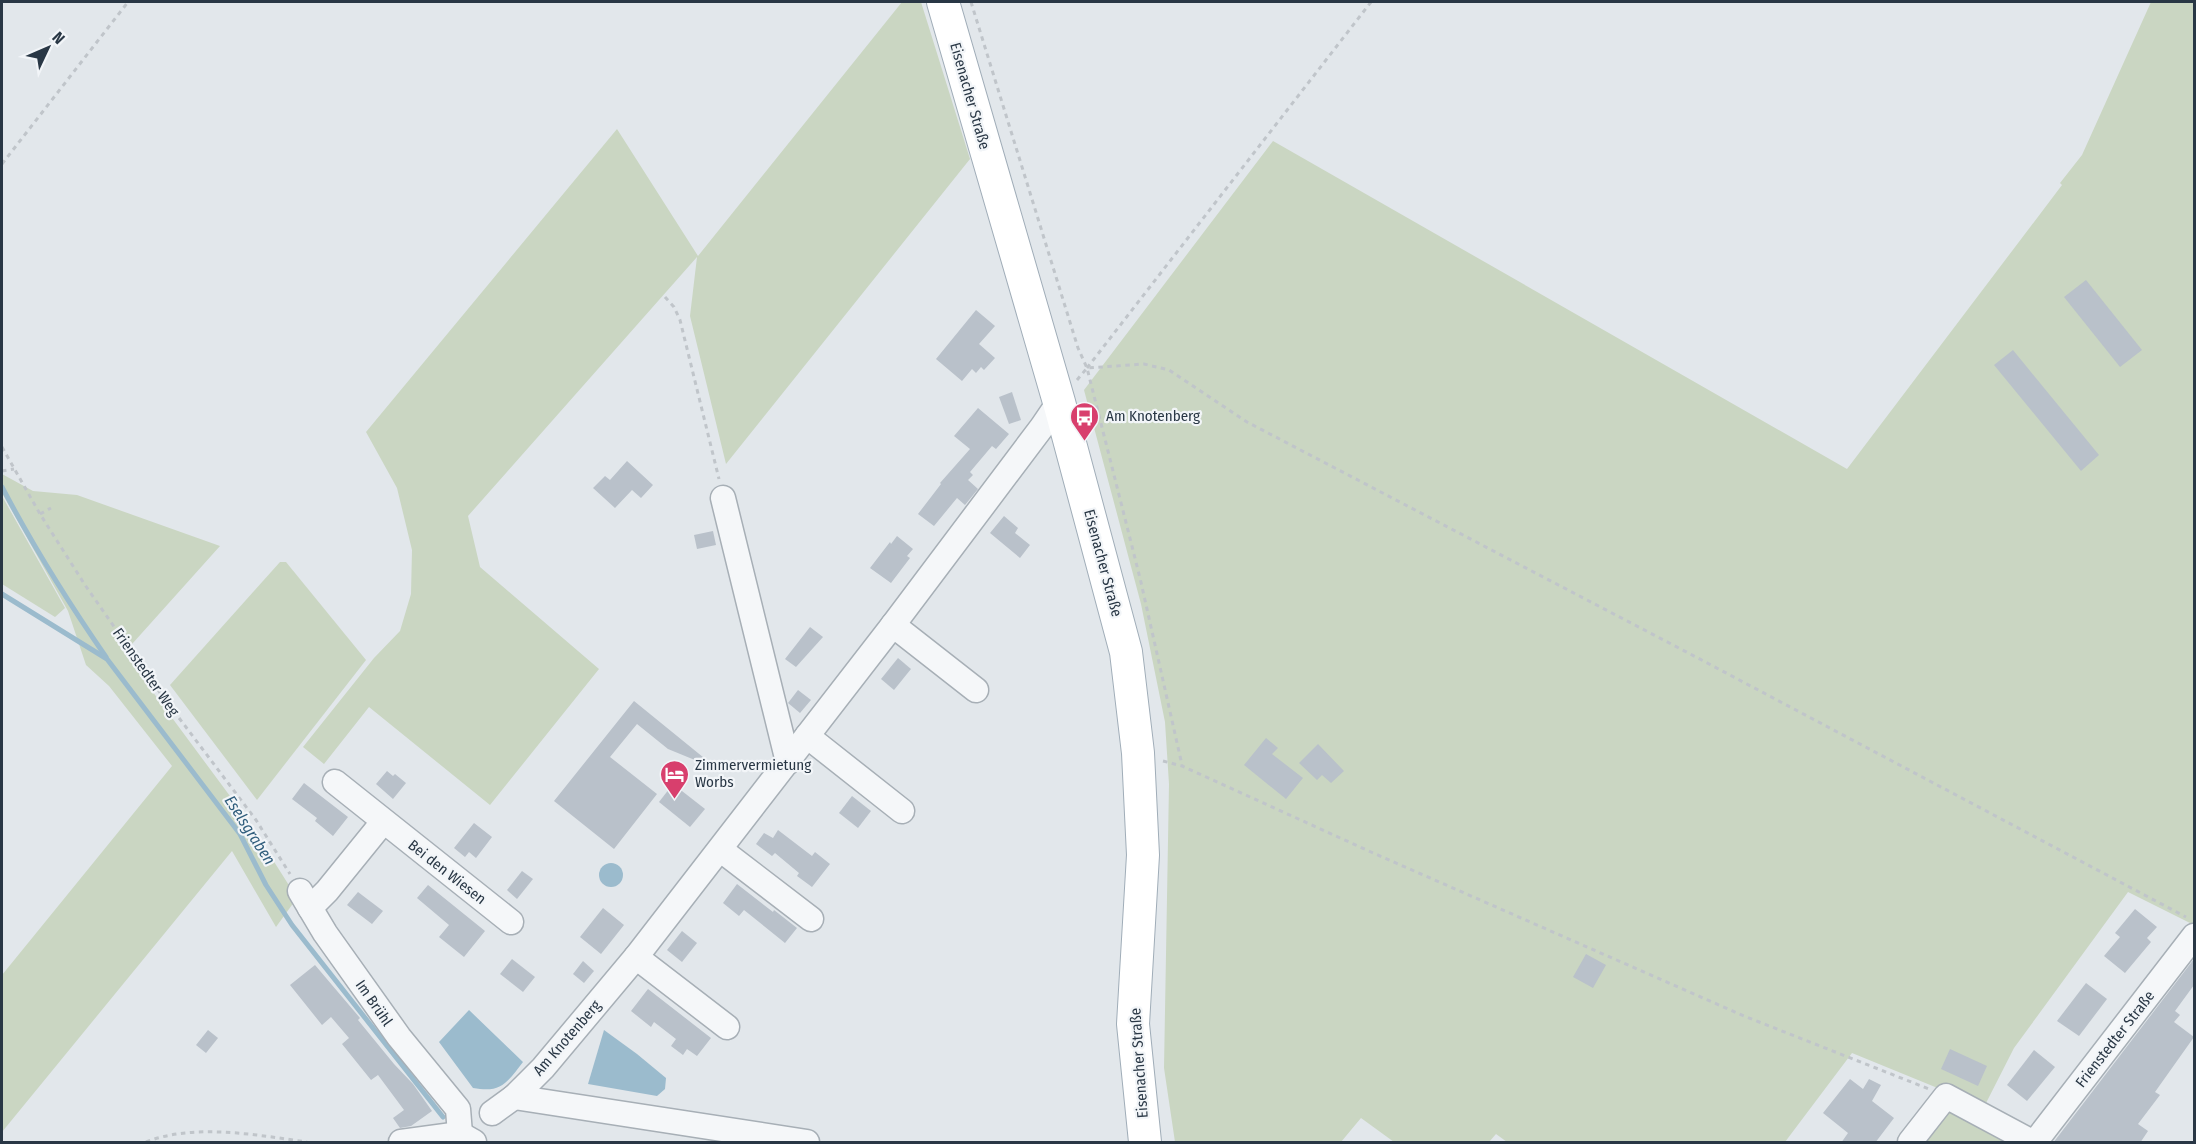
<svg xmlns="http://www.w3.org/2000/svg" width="2196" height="1144" font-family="'Fira Sans Condensed',sans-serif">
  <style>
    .green { fill: #cad6c2 }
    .water { fill: #9bbbcd }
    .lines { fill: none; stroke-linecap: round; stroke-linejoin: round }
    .stream { stroke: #9bbbcd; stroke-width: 5 }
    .building { fill: #b9c1ca }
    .minor-casing { stroke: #a7afb6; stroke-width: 27 }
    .major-casing { stroke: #a0adb8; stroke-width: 34 }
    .path { stroke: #c0c5ca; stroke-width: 3; stroke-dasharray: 4.5 4.5; stroke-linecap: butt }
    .minor { stroke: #f5f7f9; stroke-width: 24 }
    .major { stroke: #fff; stroke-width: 32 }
    .labels { text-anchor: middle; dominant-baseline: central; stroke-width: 4.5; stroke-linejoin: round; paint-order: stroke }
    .street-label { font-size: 15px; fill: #293745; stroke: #f2f5f8 }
    .poi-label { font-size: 15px; fill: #293745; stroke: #f2f5f8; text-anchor: start }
    .water-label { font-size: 16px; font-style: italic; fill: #2f5d7c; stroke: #f2f5f8 }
  </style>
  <rect width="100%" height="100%" fill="#e2e7eb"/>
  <g class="green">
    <path d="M902,2H921L970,159L726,464L690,316L697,257L468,516L480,567L599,669L490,805L369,707L324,764L303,747L374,658L400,631L411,594L412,550L397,488L366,432L617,129L698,256Z"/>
    <path d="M2151,2H2194V925L2128,892L2014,1048L1984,1107L1852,1053L1785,1142H1507L1496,1134L1489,1142H1394L1361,1118L1341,1142H1175L1164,1068L1169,784L1165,722L1141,604L1084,390L1273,141L1847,469L2062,185L2060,183L2082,155Z"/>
    <path d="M2,474L33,491L77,495L220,546L124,653L247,819L297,898L276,927L232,851L2,1132V975L172,766L109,686L86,665L68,611L2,493Z"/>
    <path d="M2,496L65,608L55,617L2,584Z"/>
    <path d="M280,562H286L366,660L257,800L170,685Z"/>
    <path d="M1948,1105L2012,1142H1920Z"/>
  </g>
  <g class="water">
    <circle cx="611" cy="875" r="12"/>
    <path d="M469,1010L523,1062C506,1084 501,1093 473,1088L439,1042Z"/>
    <path d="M604,1030L637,1054L666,1078L665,1089L657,1096L588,1084Z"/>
  </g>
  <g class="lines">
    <g class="stream">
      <path d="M2,487C33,546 68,602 106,657"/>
      <path d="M2,594L107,659L240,834L266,885L292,925L443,1117"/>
    </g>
  </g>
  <g class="building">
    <path d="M2086,280L2142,350L2120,367L2064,297Z"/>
    <path d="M976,310L995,326L979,344L995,358L984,370L981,367L976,373L972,369L962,381L936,359Z"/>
    <path d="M2013,350L2099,455L2081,471L1994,365Z"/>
    <path d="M1012,392L1021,420L1009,424L999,397Z"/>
    <path d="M978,408L1009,434L996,449L992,446L970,472L973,475L968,480L978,489L965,505L957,498L934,526L918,514L941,484L940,483L970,449L954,436Z"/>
    <path d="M627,461L653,485L641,498L632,490L615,508L593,488L605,476L610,480Z"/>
    <path d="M1004,516L1018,528L1015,533L1030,545L1020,558L990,533Z"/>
    <path d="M713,531L716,545L697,549L694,535Z"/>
    <path d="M897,536L913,549L907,556L910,558L891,583L870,568L890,542L891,544Z"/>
    <path d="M810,627L823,637L796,667L785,659Z"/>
    <path d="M898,658L911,669L894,690L881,679Z"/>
    <path d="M798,690L811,700L800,713L788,703Z"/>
    <path d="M634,701L709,762L707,765L668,749L637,724L610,757L657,794L614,849L554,801Z"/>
    <path d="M1266,738L1278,748L1272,754L1303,778L1286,799L1244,765Z"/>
    <path d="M1318,744L1344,771L1331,783L1322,775L1317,780L1299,763Z"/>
    <path d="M387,771L393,776L395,774L406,783L393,799L376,784Z"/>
    <path d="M304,783L348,817L333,836L315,821L317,818L292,799Z"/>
    <path d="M673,784L705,809L690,827L659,802Z"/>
    <path d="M852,796L871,811L858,828L839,813Z"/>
    <path d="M474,823L492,837L476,858L469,852L465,857L454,848Z"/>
    <path d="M778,830L812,856L815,852L830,864L812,887L797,876L799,873L775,853L772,856L756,844L764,833L773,838Z"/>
    <path d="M522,871L533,879L517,899L507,890Z"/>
    <path d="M737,884L773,912L774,910L797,928L785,943L744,910L739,916L723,903Z"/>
    <path d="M428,885L485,931L464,957L439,937L449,925L417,898Z"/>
    <path d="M358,892L383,911L372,924L347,905Z"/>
    <path d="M603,908L624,925L601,954L580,937Z"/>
    <path d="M2135,909L2157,927L2147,938L2151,942L2125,973L2104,956L2120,937L2115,933Z"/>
    <path d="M682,931L697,943L682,962L667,950Z"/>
    <path d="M1586,954L1606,965L1593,988L1573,977Z"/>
    <path d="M512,959L535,977L523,992L500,974Z"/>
    <path d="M2194,959V985L2175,1011L2180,1015L2174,1022L2194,1037L2155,1092L2160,1095L2138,1124L2148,1131L2140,1143H2053Z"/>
    <path d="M583,961L594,971L584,983L573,974Z"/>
    <path d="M315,965L360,1018L358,1020L394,1064L413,1084L432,1111L411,1126L400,1128L393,1118L404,1110L378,1075L371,1080L342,1044L349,1038L331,1017L322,1025L290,985Z"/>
    <path d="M2086,983L2107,999L2079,1036L2057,1021Z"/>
    <path d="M648,989L711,1038L697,1056L687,1049L683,1055L671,1046L676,1039L654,1022L651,1027L631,1011Z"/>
    <path d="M208,1030L218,1038L206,1053L196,1045Z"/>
    <path d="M1950,1049L1987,1066L1978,1086L1941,1069Z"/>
    <path d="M2034,1050L2055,1067L2027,1101L2007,1085Z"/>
    <path d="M1850,1079L1863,1089L1869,1079L1881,1085L1872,1101L1894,1118L1875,1143H1841L1848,1133L1823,1113Z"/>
  </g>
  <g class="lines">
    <defs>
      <g id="minor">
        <path d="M723,498L788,762"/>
        <path d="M893,625L976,690"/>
        <path d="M807,736L902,811"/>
        <path d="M335,782L511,922"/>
        <path d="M721,850L811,919"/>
        <path d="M300,891L325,933L399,1037L458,1109L460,1134"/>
        <path d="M310,908L327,891L383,822"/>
        <path d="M636,957L727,1027"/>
        <path d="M514,1097L807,1142"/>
        <path d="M492,1113L514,1097L543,1068L636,957L893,625L1042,427L1059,402"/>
        <path d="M401,1142L460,1134L474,1142"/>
        <path d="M1910,1142L1946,1096L2032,1142"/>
        <path d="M2035,1142L2194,936"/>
      </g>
      <path id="major" d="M943,2L1059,402L1126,652L1138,753L1143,855L1133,1024L1145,1142"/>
    </defs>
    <use href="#minor" class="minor-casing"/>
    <use href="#major" class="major-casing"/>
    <g class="path">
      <path d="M971,2L1078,348L1087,368L1140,578L1182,765"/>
      <path d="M2,164L128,2"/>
      <path d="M665,297L674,307L680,320L719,479"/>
      <path d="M1087,368L1371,2"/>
      <path d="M1077,380L1087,368L1144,364L1169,370L1247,422L1696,657L2186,917"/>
      <path d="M2,447L40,514L85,585L161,694L256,820L290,874"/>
      <path d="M2,471L14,469"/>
      <path d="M40,514L51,508"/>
      <path d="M1163,761L1182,766L1371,852L1744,1016L1929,1089"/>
      <path d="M146,1142C195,1123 256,1135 307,1142"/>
    </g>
    <use href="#minor" class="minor"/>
    <use href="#major" class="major"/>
  </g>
  <defs>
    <symbol id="bus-pin" viewBox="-11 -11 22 30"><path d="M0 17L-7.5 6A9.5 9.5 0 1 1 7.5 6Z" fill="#d83f6d" stroke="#f2f5f8"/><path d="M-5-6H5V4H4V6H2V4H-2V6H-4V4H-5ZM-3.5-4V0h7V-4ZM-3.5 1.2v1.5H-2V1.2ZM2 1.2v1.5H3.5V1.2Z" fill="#fff"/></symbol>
    <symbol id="hotel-pin" viewBox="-11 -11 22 30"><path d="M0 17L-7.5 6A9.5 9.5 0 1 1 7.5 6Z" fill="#d83f6d" stroke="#f2f5f8"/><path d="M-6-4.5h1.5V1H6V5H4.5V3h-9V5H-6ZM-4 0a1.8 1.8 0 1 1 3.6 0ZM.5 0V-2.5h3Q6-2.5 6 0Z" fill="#fff"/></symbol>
  </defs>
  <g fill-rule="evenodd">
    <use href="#bus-pin" x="1068" y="400" width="33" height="45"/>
    <use href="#hotel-pin" x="658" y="758" width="33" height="45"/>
  </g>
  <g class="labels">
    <g class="street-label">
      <text transform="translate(970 96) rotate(74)">Eisenacher Straße</text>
      <text transform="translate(1103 563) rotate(75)">Eisenacher Straße</text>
      <text transform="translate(146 672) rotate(55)">Frienstedter Weg</text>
      <text transform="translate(447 872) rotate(38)">Bei den Wiesen</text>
      <text transform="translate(374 1003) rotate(55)">Im Brühl</text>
      <text transform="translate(567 1038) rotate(-49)">Am Knotenberg</text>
      <text transform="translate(2115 1039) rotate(-52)">Frienstedter Straße</text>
      <text transform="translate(1139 1063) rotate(-94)">Eisenacher Straße</text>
    </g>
    <g class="poi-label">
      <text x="1106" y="416">Am Knotenberg</text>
      <text x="695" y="765">Zimmervermietung<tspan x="695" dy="17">Worbs</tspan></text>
    </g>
    <g class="water-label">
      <text transform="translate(250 830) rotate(57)">Eselsgraben</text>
    </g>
  </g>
  <rect width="2196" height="1144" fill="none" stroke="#293745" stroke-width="6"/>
  <g transform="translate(48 48) rotate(46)" stroke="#f2f5f8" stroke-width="4.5" paint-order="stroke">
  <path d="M0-4.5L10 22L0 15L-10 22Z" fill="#293745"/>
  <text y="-9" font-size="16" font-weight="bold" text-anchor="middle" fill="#293745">N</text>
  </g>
</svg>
